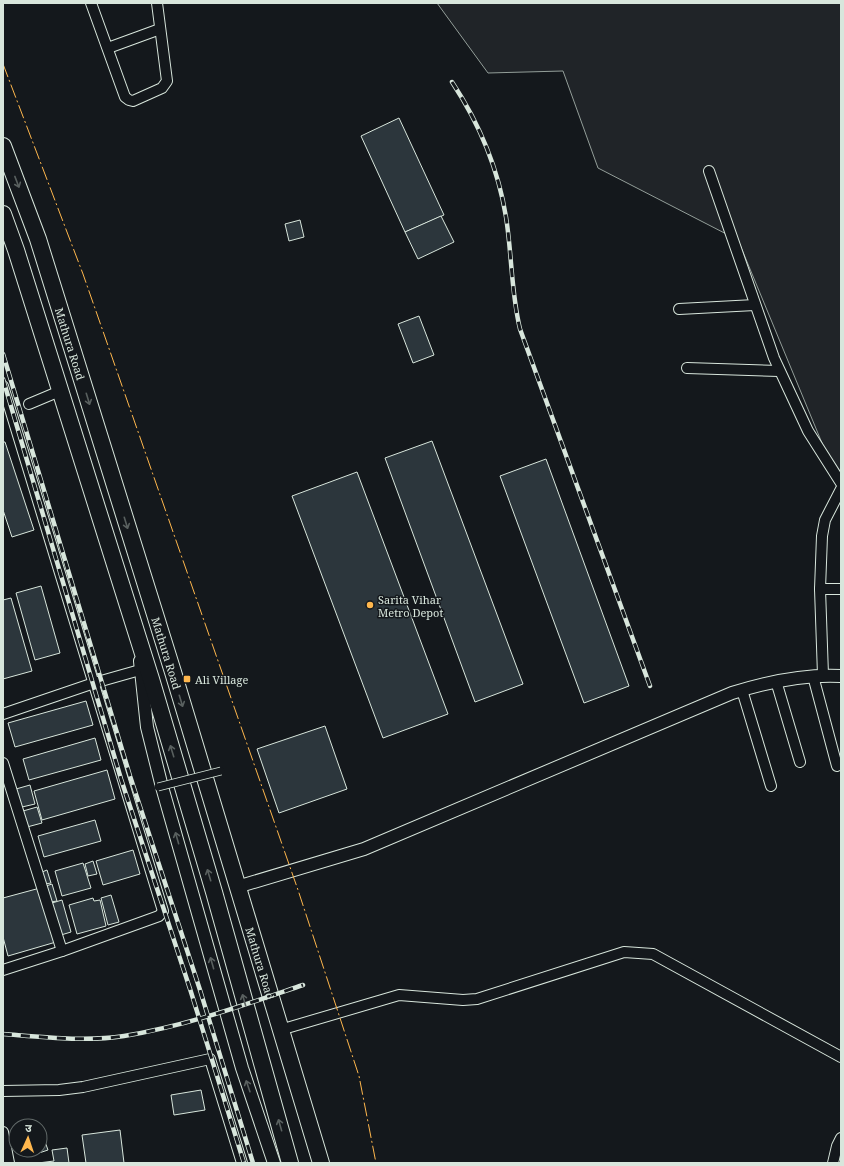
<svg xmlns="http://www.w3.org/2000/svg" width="844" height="1166" font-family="'Noto Serif','Noto Sans Devanagari',serif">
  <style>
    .green { fill: #202428; stroke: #939e99 }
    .building { fill: #2c363c; stroke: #d8e6dc }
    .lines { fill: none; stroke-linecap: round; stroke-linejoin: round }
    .minor-casing { stroke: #d8e6dc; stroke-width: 12 }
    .tertiary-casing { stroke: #d8e6dc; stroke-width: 14 }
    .trunk-casing { stroke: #d8e6dc; stroke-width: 18 }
    .minor { stroke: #14181c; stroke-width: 10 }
    .tertiary { stroke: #14181c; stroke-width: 12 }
    .trunk { stroke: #14181c; stroke-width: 16 }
    .rail-casing { stroke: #d8e6dc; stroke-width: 4.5 }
    .rail { stroke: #14181c; stroke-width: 3; stroke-dasharray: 9; stroke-linecap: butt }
    .pedestrian-bridge-casing { stroke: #d8e6dc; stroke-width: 9; stroke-linecap: butt }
    .pedestrian-bridge { stroke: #14181c; stroke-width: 7 }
    .power { stroke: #ffb74d; stroke-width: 1; stroke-dasharray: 14 3 2 3; stroke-linecap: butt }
    .oneway { stroke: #59605f }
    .poi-dot { fill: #ffb74d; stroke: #14181c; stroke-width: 1.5 }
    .labels { text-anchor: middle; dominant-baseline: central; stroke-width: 3; stroke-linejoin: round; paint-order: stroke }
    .street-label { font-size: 11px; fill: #d8e6dc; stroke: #14181c }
    .poi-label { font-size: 11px; fill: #d8e6dc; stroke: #14181c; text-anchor: start }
  </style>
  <rect width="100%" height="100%" fill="#14181c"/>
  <path class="green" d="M437,3H841V489L738,240L598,168L563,71L488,73Z"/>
  <g class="building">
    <path d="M399,118L444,215L405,232L361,136Z"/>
    <path d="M441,216L454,242L418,259L405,232Z"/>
    <path d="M300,220L304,237L289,241L285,224Z"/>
    <path d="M419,316L434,355L413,363L398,324Z"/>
    <path d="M432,441L523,684L475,702L385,458Z"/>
    <path d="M3,442H5L34,530L12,537L3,510Z"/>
    <path d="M546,459L629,686L584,703L500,476Z"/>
    <path d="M357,472L448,714L383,738L292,496Z"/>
    <path d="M41,586L60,653L35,660L16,593Z"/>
    <path d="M11,598L32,671L3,679V600Z"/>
    <path d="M86,701L93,725L15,747L8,723Z"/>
    <path d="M325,726L347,789L279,813L257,749Z"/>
    <path d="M95,738L101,760L29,780L23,759Z"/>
    <path d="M107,770L115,799L42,820L34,791Z"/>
    <path d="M30,785L35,804L22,807L16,789Z"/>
    <path d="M37,807L42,823L27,827L23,811Z"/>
    <path d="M95,820L101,841L44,857L38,836Z"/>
    <path d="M133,850L140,874L103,885L96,861Z"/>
    <path d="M93,861L97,874L88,876L85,864Z"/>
    <path d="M83,863L91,888L62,896L55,871Z"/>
    <path d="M47,870L51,883L45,884L42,872Z"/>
    <path d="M52,884L57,901L51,902L46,886Z"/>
    <path d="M40,888L56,942L8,956L3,937V898Z"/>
    <path d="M111,895L119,922L108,925L101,898Z"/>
    <path d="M93,898L94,901L100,900L106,926L77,934L69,905Z"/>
    <path d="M62,900L71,932L61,935L52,903Z"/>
    <path d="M201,1090L205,1110L174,1115L171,1095Z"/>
    <path d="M120,1130L124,1163H86L82,1135Z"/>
    <path d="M44,1139L48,1150L33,1155L31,1150H40V1141Z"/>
    <path d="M67,1148L69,1163H38L54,1161L52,1150Z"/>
  </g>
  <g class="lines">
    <defs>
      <g id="minor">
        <path d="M91,3L125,97L129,100L133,101L162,88L167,81L157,3"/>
        <path d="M108,48L160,29"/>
        <path d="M709,171L774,358L808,431L841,483"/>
        <path d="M679,309L755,305"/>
        <path d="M687,368L779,371"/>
        <path d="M3,386L163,911L159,916L62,951L3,970"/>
        <path d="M29,404L60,391"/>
        <path d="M820,589H841"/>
        <path d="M823,675L820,589L822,536L825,520L841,489"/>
        <path d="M813,676L837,766"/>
        <path d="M776,681L800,762"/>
        <path d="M742,690L771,786"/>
        <path d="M3,714L94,683L147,668"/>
        <path d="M3,763L62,951"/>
        <path d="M280,1030L399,995L463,1000L477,999L624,952L653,954L841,1057"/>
        <path d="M3,1091L59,1090L83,1087L210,1059L242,1163"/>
        <path d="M3,1132L9,1163"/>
        <path d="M833,1163L837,1146L841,1138"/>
      </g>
      <g id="tertiary">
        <path d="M140,661L147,727L162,787L242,1068L274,1163"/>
        <path d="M237,887L364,849L732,693C767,682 804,674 841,676"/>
      </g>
      <g id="trunk">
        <path id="s1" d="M3,146L38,239L173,672L321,1163"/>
        <path d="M3,214L16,250L151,679L214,892L290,1163"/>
      </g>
    </defs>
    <use href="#minor" class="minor-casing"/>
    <use href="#tertiary" class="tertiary-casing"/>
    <use href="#trunk" class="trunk-casing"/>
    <use href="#minor" class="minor"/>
    <use href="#tertiary" class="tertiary"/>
    <use href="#trunk" class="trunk"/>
    <defs>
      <g id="rail">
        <path d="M452,82C479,123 498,168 506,217C512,255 511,292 520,329L650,686"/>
        <path d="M3,354L130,776L200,990L253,1163"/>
        <path d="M3,379L121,779L191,992L244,1163"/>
        <path d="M3,1034C42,1037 86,1042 124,1036C186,1026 244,1005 303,985"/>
      </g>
    </defs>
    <use href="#rail" class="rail-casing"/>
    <use href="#rail" class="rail"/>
    <defs>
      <path id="pedestrian-bridge" d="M158,787L221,771"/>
    </defs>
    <use href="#pedestrian-bridge" class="pedestrian-bridge-casing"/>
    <use href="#pedestrian-bridge" class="pedestrian-bridge"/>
    <path class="power" d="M3,64L83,274L298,890L359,1076L376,1163"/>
  </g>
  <defs><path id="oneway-shaft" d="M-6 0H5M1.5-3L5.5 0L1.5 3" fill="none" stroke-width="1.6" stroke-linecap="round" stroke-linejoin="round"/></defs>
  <g class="oneway">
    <use href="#oneway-shaft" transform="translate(17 182) rotate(69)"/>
    <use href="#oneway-shaft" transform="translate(88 399) rotate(73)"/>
    <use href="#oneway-shaft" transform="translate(126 523) rotate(73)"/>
    <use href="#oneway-shaft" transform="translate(181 701) rotate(73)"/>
    <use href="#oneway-shaft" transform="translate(172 751) rotate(-107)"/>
    <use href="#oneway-shaft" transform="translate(177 838) rotate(-106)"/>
    <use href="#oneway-shaft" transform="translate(209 875) rotate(-107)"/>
    <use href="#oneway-shaft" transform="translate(212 963) rotate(-106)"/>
    <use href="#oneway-shaft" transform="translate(244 1000) rotate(-106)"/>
    <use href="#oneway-shaft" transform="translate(248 1086) rotate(-109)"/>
    <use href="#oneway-shaft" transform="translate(280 1125) rotate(-106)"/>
  </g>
  <g class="poi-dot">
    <circle cx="370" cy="605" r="4"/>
    <rect x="183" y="675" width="8" height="8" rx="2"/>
  </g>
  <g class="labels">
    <g class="street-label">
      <text stroke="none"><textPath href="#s1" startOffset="209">Mathura Road</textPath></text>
      <text stroke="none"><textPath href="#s1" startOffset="533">Mathura Road</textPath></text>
      <text stroke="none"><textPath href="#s1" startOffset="857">Mathura Road</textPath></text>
    </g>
    <g class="poi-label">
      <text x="378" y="599">Sarita Vihar<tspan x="378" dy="13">Metro Depot</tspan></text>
      <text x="195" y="679">Ali Village</text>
    </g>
  </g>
  <rect width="844" height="1166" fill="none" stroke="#d8e6dc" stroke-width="8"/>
  <g transform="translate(28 1138) rotate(3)"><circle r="19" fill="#14181c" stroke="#626a69"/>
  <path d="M0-3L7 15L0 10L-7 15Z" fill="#ffb74d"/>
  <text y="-6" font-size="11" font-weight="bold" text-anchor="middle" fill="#d8e6dc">उ</text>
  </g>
</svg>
